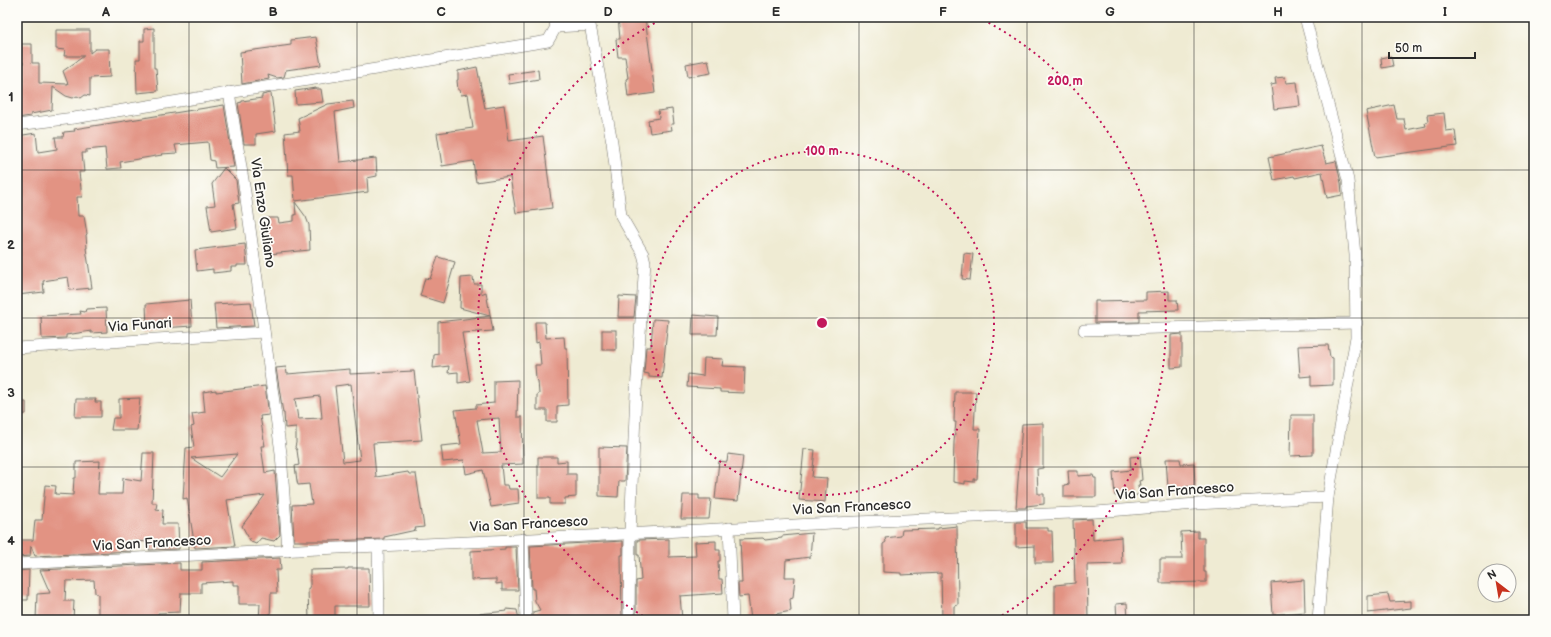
<svg xmlns="http://www.w3.org/2000/svg" width="1551" height="637" font-family="'Balsamiq Sans',sans-serif">
  <style>
    .building { fill: #e29383; fill-rule: evenodd }
    .lines { fill: none; stroke-linecap: round; stroke-linejoin: round }
    .minor-casing { stroke: #706e66; stroke-width: 12 }
    .minor { stroke: #fff; stroke-width: 11 }
    .grid { fill: none; stroke: #2b2b2b; stroke-width: 1; stroke-opacity: 0.55 }
    .ring { fill: none; stroke: #c2185b; stroke-width: 2; stroke-dasharray: 2 4 }
    .labels { text-anchor: middle; dominant-baseline: central; stroke-width: 3.5; stroke-linejoin: round; paint-order: stroke }
    .street-label { font-size: 14px; fill: #2b2b2b; stroke: #fdfcf7 }
    .centre { fill: #c2185b; stroke: #fdfcf7; stroke-width: 2 }
    .ring-label { font-size: 12px; text-anchor: middle; font-weight: bold; fill: #c2185b; stroke: #fdfcf7; stroke-width: 3.5; stroke-linejoin: round; paint-order: stroke }
    .neatline { fill: none; stroke: #2b2b2b; stroke-width: 1.5 }
    .grid-label { font-size: 13px; text-anchor: middle; font-weight: bold; fill: #2b2b2b }
  </style>
  <rect width="100%" height="100%" fill="#fdfcf7"/>
  <filter id="ink" filterUnits="userSpaceOnUse"><feTurbulence type="fractalNoise" baseFrequency=".025" numOctaves="2"/><feDisplacementMap in="SourceGraphic" scale="8" xChannelSelector="R" yChannelSelector="G"/><feConvolveMatrix kernelMatrix="1 2 1 2 8 2 1 2 1" color-interpolation-filters="sRGB"/></filter>
  <filter id="wash" filterUnits="userSpaceOnUse"><feTurbulence type="fractalNoise" baseFrequency=".012" numOctaves="4" result="noise"/><feDisplacementMap in="SourceGraphic" scale="16" xChannelSelector="R" yChannelSelector="G"/><feGaussianBlur stdDeviation="0.9" result="paint"/><feColorMatrix in="noise" values="0 0 0 0 0 0 0 0 0 0 0 0 0 0 0 0 0 1.4 0 .05"/><feComposite in="paint" operator="in"/></filter>
  <g filter="url(#wash)">
    <rect width="100%" height="100%" fill="#efebd3"/>
    <g id="blocks">
      <g class="building">
        <path d="M618,17H645L655,93L628,97L626,79L628,78L625,57H618L616,39H620Z"/>
        <path d="M154,28V68H156L158,91L137,93L136,59H140V41H144V29Z"/>
        <path d="M56,30H90V53L95,49H109L110,77L90,78V96L85,95L81,98L77,96L73,98L66,96L53,87L52,110L31,114V116L17,118V96H21L23,62H21V44H32V63H39V83L68,84L63,71L84,56H64L65,50L56,49Z"/>
        <path d="M316,37L321,65L286,70L284,77L277,78L268,75L269,79L242,84L240,52L291,45V40Z"/>
        <path d="M1391,56L1393,66L1382,68L1381,58Z"/>
        <path d="M708,60L711,73L688,77L686,64Z"/>
        <path d="M477,67L485,108L504,105L509,141L543,136L552,208L516,213L510,177L476,182L473,161L442,166L437,133L473,128L468,94L461,95L460,90H458L457,80H458V71Z"/>
        <path d="M538,70L539,79L509,84L508,74Z"/>
        <path d="M1285,77L1286,83L1297,82L1300,106L1274,109L1271,85L1276,84L1275,78Z"/>
        <path d="M316,88V89H321L323,102L296,104L295,91Z"/>
        <path d="M271,93L276,131L256,134V144H244L238,103L242,102V101L262,98V95Z"/>
        <path d="M353,101L354,108L335,112L340,162L376,158L377,176L367,178L368,192L295,201L293,175H288L285,133L300,131L298,118L328,104Z"/>
        <path d="M224,105L234,167L215,168L214,161L210,160L208,142L175,145L177,153L161,154L162,155L120,162L121,168L107,169L105,148L86,150V153H82L84,172H79L82,197H77L78,216H84L87,234L86,235L87,248H86L92,288L70,290L68,277L43,281L44,292L17,295V136L36,133L38,152L57,149L55,137H63L64,132L75,131L74,129Z"/>
        <path d="M1394,105L1397,119H1404L1406,130L1426,126L1425,123L1428,122L1427,115L1444,113L1446,131L1455,130L1457,146L1375,157L1366,111Z"/>
        <path d="M672,109L674,124H671L672,130L650,133L648,120L659,118L658,111Z"/>
        <path d="M1321,146L1326,163L1336,161L1341,183L1342,195L1327,198L1322,172L1295,178L1294,176L1274,180L1269,157Z"/>
        <path d="M224,168L236,180L239,203L233,204L237,228L211,232L207,206L215,205L212,184Z"/>
        <path d="M295,202L306,217L309,225L310,250L269,254L268,237L265,229H267L266,218H278L279,223L294,221V215H296Z"/>
        <path d="M245,244L247,265H237V267H231V271L213,273V269L197,271L195,250Z"/>
        <path d="M964,253L973,254L970,280L962,279Z"/>
        <path d="M438,257L455,262L443,303L420,296L425,278L430,279Z"/>
        <path d="M473,277L474,284H481V294L486,292L493,331L462,333L470,381L458,383V372L448,373L449,366L433,368L434,355L438,354V322L490,316L460,308L461,278Z"/>
        <path d="M1169,291V300H1177L1178,310L1139,311V322L1095,323V301L1146,300V292Z"/>
        <path d="M619,296L636,297L634,317H618Z"/>
        <path d="M190,300L192,326L147,329L146,304Z"/>
        <path d="M251,302L254,326L216,328L214,304Z"/>
        <path d="M106,308L107,332L91,333V331L66,335V338L42,339L41,316L81,314L80,311L85,312L86,309Z"/>
        <path d="M693,315L718,317L717,335H692Z"/>
        <path d="M653,319L668,320L662,378L649,377V374L644,373L646,347H651Z"/>
        <path d="M535,322H545L546,338L564,337L565,348H567L568,405L557,406V422H547V410H537V395L539,394L538,381L536,379L535,365H541L539,342L536,343Z"/>
        <rect x="602" y="330" width="14" height="20"/>
        <path d="M1182,334V367L1171,368V335Z"/>
        <path d="M1328,345L1330,357L1333,358V385L1311,386V376L1300,377L1298,346Z"/>
        <path d="M704,358L723,359L722,366L745,367L744,393L720,392V389L687,387L688,374L703,376Z"/>
        <path d="M286,367L287,374L350,369V374L414,371L422,440L373,443L376,477L408,472L409,474H416L424,527L415,528L416,530L384,537V539L329,541H294L292,505L312,504L309,484L298,485L297,481L295,466L299,465L297,450L295,447L296,443V427L285,428L284,413H283L276,368ZM351,384L360,460L343,462L335,386ZM320,396L322,418L298,419L295,399Z"/>
        <path d="M518,380L517,417H522L523,464L501,465L503,485H508L509,489H518L519,503L491,507L483,470L466,474L464,460L443,462L441,446L461,444L455,410L476,408V405L494,403V381ZM499,418L501,452L483,453L477,420Z"/>
        <path d="M265,386L269,415L260,416L265,446H261L265,473L275,471L280,535L274,541L261,538L256,544L251,542L242,526L265,495L227,500L235,546L195,548L187,498L183,499L186,448L194,447L191,427L194,426L192,414L205,412L203,392L216,390V392ZM237,454L220,477L191,458Z"/>
        <path d="M955,392H976L974,429H980L977,479H974V482L965,481V484L953,482L954,442L956,422H954Z"/>
        <path d="M140,398L137,430H111L113,418H119V399Z"/>
        <path d="M76,399H96L95,402H101V417H75Z"/>
        <path d="M17,402H26V414L17,415Z"/>
        <path d="M1291,415H1313V455L1290,456Z"/>
        <path d="M1043,423V468L1037,469L1038,494H1044V504L1026,506V508H1016L1022,424Z"/>
        <path d="M599,447L627,448L625,481H619L618,497L599,496Z"/>
        <path d="M804,449L815,450L812,477L827,478L825,502L799,500Z"/>
        <path d="M143,453H154L152,503H157L156,509L163,510L162,524H178L179,549L149,550L150,542L131,541V551L35,556L31,546L30,556L17,557V540H33L35,520H42L45,485L56,486L55,494L73,495L74,478H76V462L100,461L98,494H122L123,478L141,481Z"/>
        <path d="M728,454L743,456L738,501L715,499L719,461L727,462Z"/>
        <path d="M1140,456L1142,480L1139,481L1140,485H1138L1139,495L1115,496L1113,472L1131,470L1130,457Z"/>
        <path d="M538,457H557V462L567,461V474H576V497L565,498V504H550V498H538Z"/>
        <path d="M1166,459H1180L1181,464L1194,463L1195,486L1185,487L1184,490H1173V488H1168Z"/>
        <path d="M1068,471H1078V476L1093,475L1094,478H1096V497H1064V485L1069,484Z"/>
        <path d="M683,495H699V499H711L709,519H681Z"/>
        <path d="M1092,519L1093,540L1121,537L1122,564L1087,565L1088,620H1055V585L1075,583L1073,520Z"/>
        <path d="M1016,522H1026V528H1048V531H1052L1053,563H1035V546L1016,547Z"/>
        <path d="M957,526L958,605L954,606V620H942L941,573L901,575V573L883,572V544L886,542L885,538L901,536L902,530L938,529V528Z"/>
        <path d="M1198,531V538H1204V572H1206V582L1160,583V559H1182L1181,532Z"/>
        <path d="M812,533L810,557L786,560L785,577H795L793,598L790,599L791,611L776,614L777,620H751L748,596L739,597L738,583H742L740,539L763,538L765,540L782,538V536Z"/>
        <path d="M669,539V557L696,556L695,542L716,541V550H720V561H718L719,579H722L723,593L680,596L682,619L636,620V581L641,580L639,555H637V540Z"/>
        <path d="M623,541V555H621L622,620H533V612L540,610L535,601L534,589H532L530,546Z"/>
        <path d="M505,547H516L518,590H502V583L496,584V579L471,580V551L505,549Z"/>
        <path d="M280,558L281,570H276L277,593H271L270,619L259,620L260,604H239V585H233V581L201,583V593H181L180,612L158,613V620H98V594L95,593L94,580L66,581L65,601H74L73,620H36L37,594L50,593L40,570L180,563V570H202V562Z"/>
        <path d="M348,568H369L370,606H335V620H309L308,589L310,586V570L348,569Z"/>
        <path d="M29,570L28,600H17V571Z"/>
        <path d="M1304,580L1305,612L1273,615L1271,583Z"/>
        <path d="M1388,594L1390,602L1411,601V608L1368,613V596Z"/>
        <path d="M1127,603L1128,620H1117L1116,604Z"/>
        <path d="M506,609L517,610L519,620H478V614L507,611Z"/>
      </g>
    </g>
  </g>
  <g filter="url(#ink)">
    <use href="#blocks" fill-opacity="0" stroke="#706e66" stroke-width="1"/>
    <g class="lines">
      <defs>
        <g id="minor">
          <path d="M1305,17L1348,180L1355,255L1356,337L1328,497L1318,620"/>
          <path d="M556,27L590,25L612,142L621,216L643,254L645,262L636,391L630,534L629,620"/>
          <path d="M229,92L245,192L281,453L288,551"/>
          <path d="M17,125L74,118L548,41L556,27L554,17"/>
          <path d="M1084,330L1357,323"/>
          <path d="M17,348L264,332"/>
          <path d="M729,528L733,620"/>
          <path d="M523,539L526,620"/>
          <path d="M378,546L379,620"/>
          <path d="M17,564L378,546L513,540L832,523L1096,512L1196,504L1328,497"/>
        </g>
      </defs>
      <use href="#minor" class="minor-casing"/>
      <use href="#minor" class="minor"/>
    </g>
  </g>
  <path class="grid" d="M189,17V620M357,17V620M524,17V620M692,17V620M859,17V620M1027,17V620M1194,17V620M1362,17V620M17,170H1534M17,318H1534M17,467H1534"/>
  <g class="ring">
    <circle cx="822" cy="323" r="172"/>
    <path d="M648 619A343 343 0 0 1 666 17M978 17A343 343 0 0 1 996 619"/>
  </g>
  <g class="labels">
    <g class="street-label">
      <text transform="translate(263 213) rotate(82)">Via Enzo Giuliano</text>
      <text transform="translate(140 325) rotate(-4)">Via Funari</text>
      <text transform="translate(1175 491) rotate(-4)">Via San Francesco</text>
      <text transform="translate(852 507) rotate(-3)">Via San Francesco</text>
      <text transform="translate(529 524) rotate(-3)">Via San Francesco</text>
      <text transform="translate(152 543) rotate(-3)">Via San Francesco</text>
    </g>
  </g>
  <circle cx="822" cy="323" r="6" class="centre"/>
  <g class="ring-label">
    <text x="1065" y="85">200 m</text>
    <text x="822" y="155">100 m</text>
  </g>
  <rect width="1551" height="637" fill="none" stroke="#fdfcf7" stroke-width="44"/>
  <g transform="translate(1497 583) rotate(329)"><circle r="19" fill="#fdfcf7" stroke="#a9a8a5"/>
  <path d="M0-3L7 15L0 10L-7 15Z" fill="#c8321e"/>
  <text y="-6" font-size="11" font-weight="bold" text-anchor="middle" fill="#2b2b2b">N</text>
  </g>
  <path d="M1389 52v6h86v-6" fill="none" stroke="#2b2b2b" stroke-width="2"/>
  <text x="1395" y="52" font-size="12" fill="#2b2b2b" stroke="#fdfcf7" stroke-width="3" paint-order="stroke">50 m</text>
  <rect x="22" y="22" width="1507" height="593" class="neatline"/>
  <g class="grid-label">
    <text x="106" y="16">A</text>
    <text x="273" y="16">B</text>
    <text x="441" y="16">C</text>
    <text x="608" y="16">D</text>
    <text x="776" y="16">E</text>
    <text x="943" y="16">F</text>
    <text x="1110" y="16">G</text>
    <text x="1278" y="16">H</text>
    <text x="1445" y="16">I</text>
    <text x="11" y="101">1</text>
    <text x="11" y="249">2</text>
    <text x="11" y="397">3</text>
    <text x="11" y="545">4</text>
  </g>
</svg>
